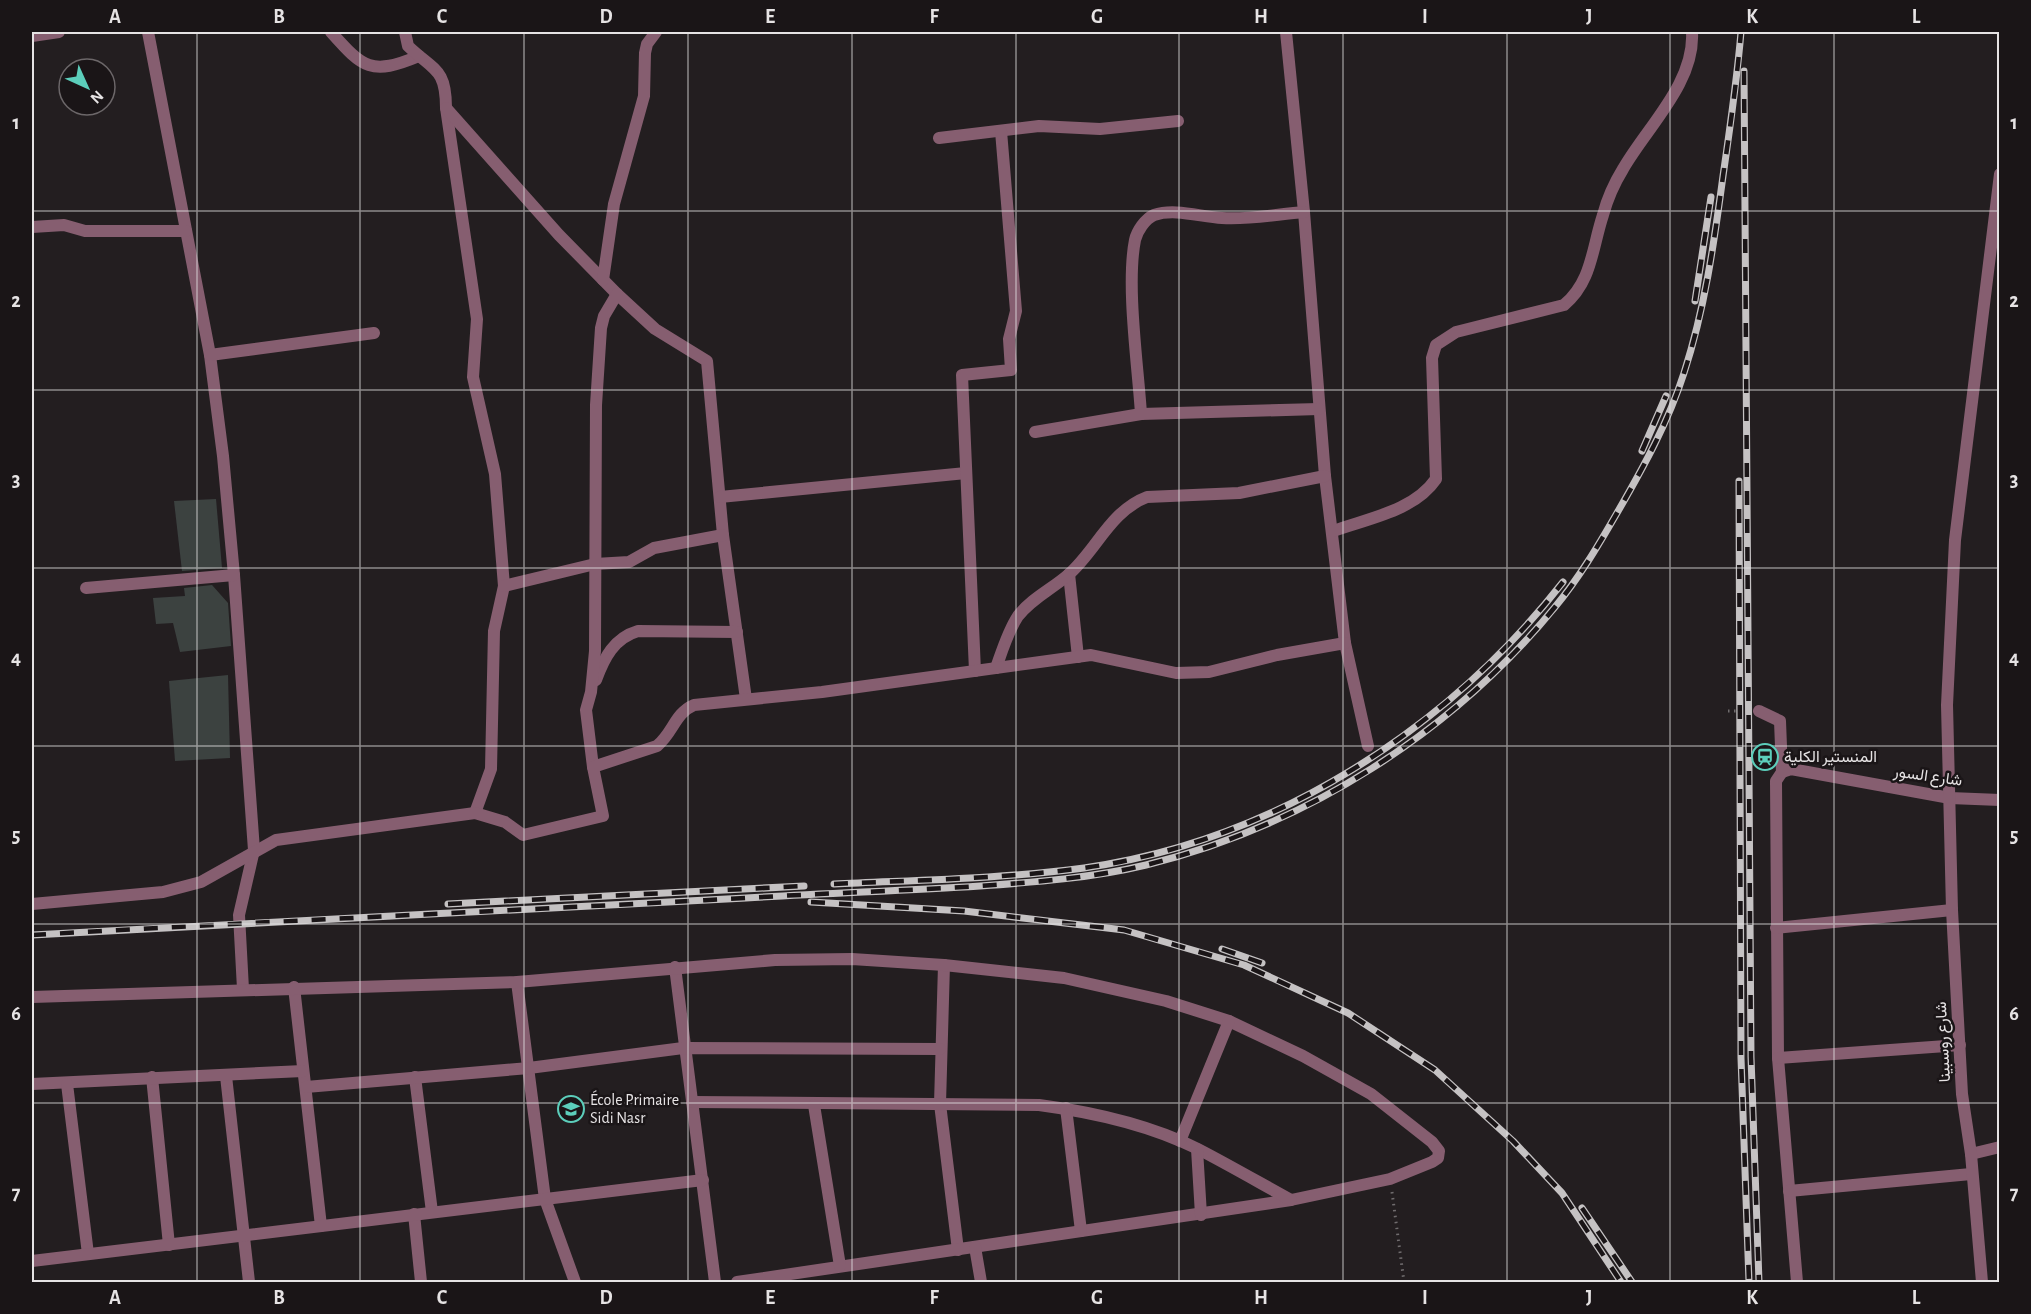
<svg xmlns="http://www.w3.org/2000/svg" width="2031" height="1314" font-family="'Alegreya Sans',Vazirmatn,sans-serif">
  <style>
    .building { fill: #3c4240 }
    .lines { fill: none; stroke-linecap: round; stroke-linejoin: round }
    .path { stroke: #706c6e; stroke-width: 3; stroke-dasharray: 1.5 4.5; stroke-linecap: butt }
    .street { stroke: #865e70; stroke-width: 12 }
    .rail-casing { stroke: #c5c2c3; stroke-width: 7 }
    .rail { stroke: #1a1517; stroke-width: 4.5; stroke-dasharray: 14; stroke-linecap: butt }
    .grid { fill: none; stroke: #e6e3e4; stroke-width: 1.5; stroke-opacity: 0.55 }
    .labels { text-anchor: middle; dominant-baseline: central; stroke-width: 5; stroke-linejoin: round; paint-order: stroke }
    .poi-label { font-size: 16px; fill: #e6e3e4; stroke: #1a1517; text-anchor: start }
    .street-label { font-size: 16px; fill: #e6e3e4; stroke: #1a1517 }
    .neatline { fill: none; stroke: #e6e3e4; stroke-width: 2 }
    .grid-label { font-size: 20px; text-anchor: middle; font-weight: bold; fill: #e6e3e4 }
  </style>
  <rect width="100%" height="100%" fill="#231e20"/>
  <g class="building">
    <path d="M216,499L222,568L182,571L174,501Z"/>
    <path d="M212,585L228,603L231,646L180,652L173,623L156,624L153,598L185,596L184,588Z"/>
    <path d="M228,675L230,758L175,761L169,681Z"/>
  </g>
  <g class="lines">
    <g class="path">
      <path d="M1728,711H1745"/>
      <path d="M1392,1192L1404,1282"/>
    </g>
    <g class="street">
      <path d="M148,32L210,355L223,456L234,575L254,850L239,915L243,989"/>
      <path d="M331,32C363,68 371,76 419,56"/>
      <path d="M405,32L408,46C434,71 446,68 446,108L477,319L473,377L495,474L504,586L494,631L491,769L475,813"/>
      <path d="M1286,32L1304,212L1325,476L1345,643L1368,746"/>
      <path d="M32,36L59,32"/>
      <path d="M446,108L559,235L617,294L655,329L707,361L723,535L746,699"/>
      <path d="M939,138L1039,126L1100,129L1178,121"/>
      <path d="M32,227L64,225L85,231H186"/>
      <path d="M603,280L614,204L644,96L645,53L647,44L656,32"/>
      <path d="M210,355L374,333"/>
      <path d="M1141,414C1138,366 1126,285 1135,240C1137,231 1145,219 1154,215C1175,208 1201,217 1222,218C1249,220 1278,214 1304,212"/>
      <path d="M1035,432L1141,414L1319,409"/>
      <path d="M720,497L966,473"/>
      <path d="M1333,531C1369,518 1414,511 1436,479L1432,358L1436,345L1456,332L1564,305C1592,282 1592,248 1603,215C1607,200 1615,182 1623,169C1647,127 1695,83 1692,32"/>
      <path d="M1069,574L1078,657"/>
      <path d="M504,586L595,564L629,562L654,548L723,535"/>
      <path d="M86,588L234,575"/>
      <path d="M996,668C1002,651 1008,631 1018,616C1032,598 1052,589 1068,575C1096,551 1110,511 1147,497L1239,493L1325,476"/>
      <path d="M975,671L962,375L1011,370L1009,339L1016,311L1001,131"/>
      <path d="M596,680C604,658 614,638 638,631L737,632"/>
      <path d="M1759,711L1780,721L1782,772L1776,781L1778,1058L1797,1282"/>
      <path d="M593,767L586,710L591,692L595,651L596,405L601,328L604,316L617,294"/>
      <path d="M1782,772L1791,769L1950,798L2000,800"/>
      <path d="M32,904L163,892L201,882L276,840L475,813L505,822L523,835L603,816L593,767L657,746C673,733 675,713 694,705L822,692L1091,655L1176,673L1209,672L1277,655L1345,643"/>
      <path d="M1776,928L1952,910"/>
      <path d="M944,965L940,1104L958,1250"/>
      <path d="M675,967L715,1282"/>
      <path d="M517,982L545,1199L575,1282"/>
      <path d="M294,987L321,1226"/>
      <path d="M32,997L517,982L775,960L852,959L944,965L1064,978L1166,1001L1229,1021L1303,1056L1371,1094L1432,1142L1439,1151L1438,1158L1432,1162L1390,1179L1291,1200L737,1282"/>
      <path d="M1778,1058L1960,1045"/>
      <path d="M226,1076L249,1282"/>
      <path d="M152,1077L169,1245"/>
      <path d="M415,1077L432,1212"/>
      <path d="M32,1084L303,1071"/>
      <path d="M67,1084L88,1254"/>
      <path d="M306,1087L529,1068L683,1048L940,1049"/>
      <path d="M692,1102L1039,1105C1092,1112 1150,1125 1198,1149C1229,1165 1260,1183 1291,1200"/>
      <path d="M814,1105L840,1266"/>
      <path d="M1066,1108L1081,1231"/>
      <path d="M1180,1141L1229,1021"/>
      <path d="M1197,1149L1201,1215"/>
      <path d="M1971,1154L2000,1147"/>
      <path d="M1789,1191L1971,1174"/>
      <path d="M414,1214L421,1282"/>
      <path d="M975,1247L981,1282"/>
      <path d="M32,1261L703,1180"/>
      <path d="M1982,1282L1971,1154L1962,1094L1952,910L1947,705L1955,540L2000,174"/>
    </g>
    <defs>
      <g id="rail">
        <path d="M1744,71L1751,1057L1759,1282"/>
        <path d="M1695,301L1711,197"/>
        <path d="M1642,451L1666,396"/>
        <path d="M1739,481L1741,1058L1749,1282"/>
        <path d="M834,884C917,880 1001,879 1084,868C1273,841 1446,731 1563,582"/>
        <path d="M811,902L964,911L1124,930L1244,965L1348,1013L1435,1070L1513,1141L1562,1193L1621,1282"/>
        <path d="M448,904L804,886"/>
        <path d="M32,935C270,921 508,911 746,898C824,893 902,891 980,886C1036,882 1092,878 1146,865C1305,826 1452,733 1555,607C1579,578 1598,546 1617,513C1643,468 1668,423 1684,373C1705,308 1714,243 1723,176C1730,128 1737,80 1741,32"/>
        <path d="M1222,949L1262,963"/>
        <path d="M1582,1208L1632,1282"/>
      </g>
    </defs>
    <use href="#rail" class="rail-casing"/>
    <use href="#rail" class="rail"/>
  </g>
  <path class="grid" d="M197,32V1282M360,32V1282M524,32V1282M688,32V1282M852,32V1282M1016,32V1282M1179,32V1282M1343,32V1282M1507,32V1282M1670,32V1282M1834,32V1282M32,211H2000M32,390H2000M32,568H2000M32,746H2000M32,924H2000M32,1103H2000"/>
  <defs>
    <symbol id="station-ring" viewBox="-11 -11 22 22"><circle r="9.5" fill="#1a1517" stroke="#5ccebb" stroke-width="1.5"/><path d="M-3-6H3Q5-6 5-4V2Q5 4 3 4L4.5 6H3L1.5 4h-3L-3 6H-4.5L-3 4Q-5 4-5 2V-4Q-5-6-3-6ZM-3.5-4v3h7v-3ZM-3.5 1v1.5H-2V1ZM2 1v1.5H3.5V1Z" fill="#5ccebb"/></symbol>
    <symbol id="school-ring" viewBox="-11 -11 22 22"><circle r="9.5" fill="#1a1517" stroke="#5ccebb" stroke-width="1.5"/><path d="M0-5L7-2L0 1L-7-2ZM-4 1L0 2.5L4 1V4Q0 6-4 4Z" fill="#5ccebb"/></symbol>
  </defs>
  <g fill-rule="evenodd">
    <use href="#station-ring" x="1750" y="742" width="30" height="30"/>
    <use href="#school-ring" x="556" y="1094" width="30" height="30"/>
  </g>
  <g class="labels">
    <g class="poi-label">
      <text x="1784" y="757">المنستير الكلية</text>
      <text x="590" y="1100">École Primaire<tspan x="590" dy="18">Sidi Nasr</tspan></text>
    </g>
    <g class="street-label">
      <text transform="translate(1928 776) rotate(8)">شارع السور</text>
      <text transform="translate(1943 1042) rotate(-93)">شارع روسبينا</text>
    </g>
  </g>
  <rect width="2031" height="1314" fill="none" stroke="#1a1517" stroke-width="66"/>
  <g transform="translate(87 87) rotate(135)"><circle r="28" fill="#1a1517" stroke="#6c6769" stroke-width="1.5"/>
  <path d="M0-4.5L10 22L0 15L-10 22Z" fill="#5ccebb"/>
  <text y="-9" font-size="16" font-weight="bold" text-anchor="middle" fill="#e6e3e4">N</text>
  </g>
  <rect x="33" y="33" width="1965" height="1248" class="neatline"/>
  <g class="grid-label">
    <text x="115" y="23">A</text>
    <text x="279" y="23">B</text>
    <text x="442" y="23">C</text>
    <text x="606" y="23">D</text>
    <text x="770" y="23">E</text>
    <text x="934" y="23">F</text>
    <text x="1097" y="23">G</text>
    <text x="1261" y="23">H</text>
    <text x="1425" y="23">I</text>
    <text x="1589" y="23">J</text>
    <text x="1752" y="23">K</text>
    <text x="1916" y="23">L</text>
    <text x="16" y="129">1</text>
    <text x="2014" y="129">1</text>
    <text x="16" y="307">2</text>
    <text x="2014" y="307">2</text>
    <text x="16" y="486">3</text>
    <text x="2014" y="486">3</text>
    <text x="16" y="664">4</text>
    <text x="2014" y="664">4</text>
    <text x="16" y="842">5</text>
    <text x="2014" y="842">5</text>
    <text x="16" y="1020">6</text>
    <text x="2014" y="1020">6</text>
    <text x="16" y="1199">7</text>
    <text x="2014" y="1199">7</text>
    <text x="115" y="1304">A</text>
    <text x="279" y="1304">B</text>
    <text x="442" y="1304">C</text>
    <text x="606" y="1304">D</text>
    <text x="770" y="1304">E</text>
    <text x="934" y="1304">F</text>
    <text x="1097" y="1304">G</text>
    <text x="1261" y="1304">H</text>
    <text x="1425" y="1304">I</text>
    <text x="1589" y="1304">J</text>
    <text x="1752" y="1304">K</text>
    <text x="1916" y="1304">L</text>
  </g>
</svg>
